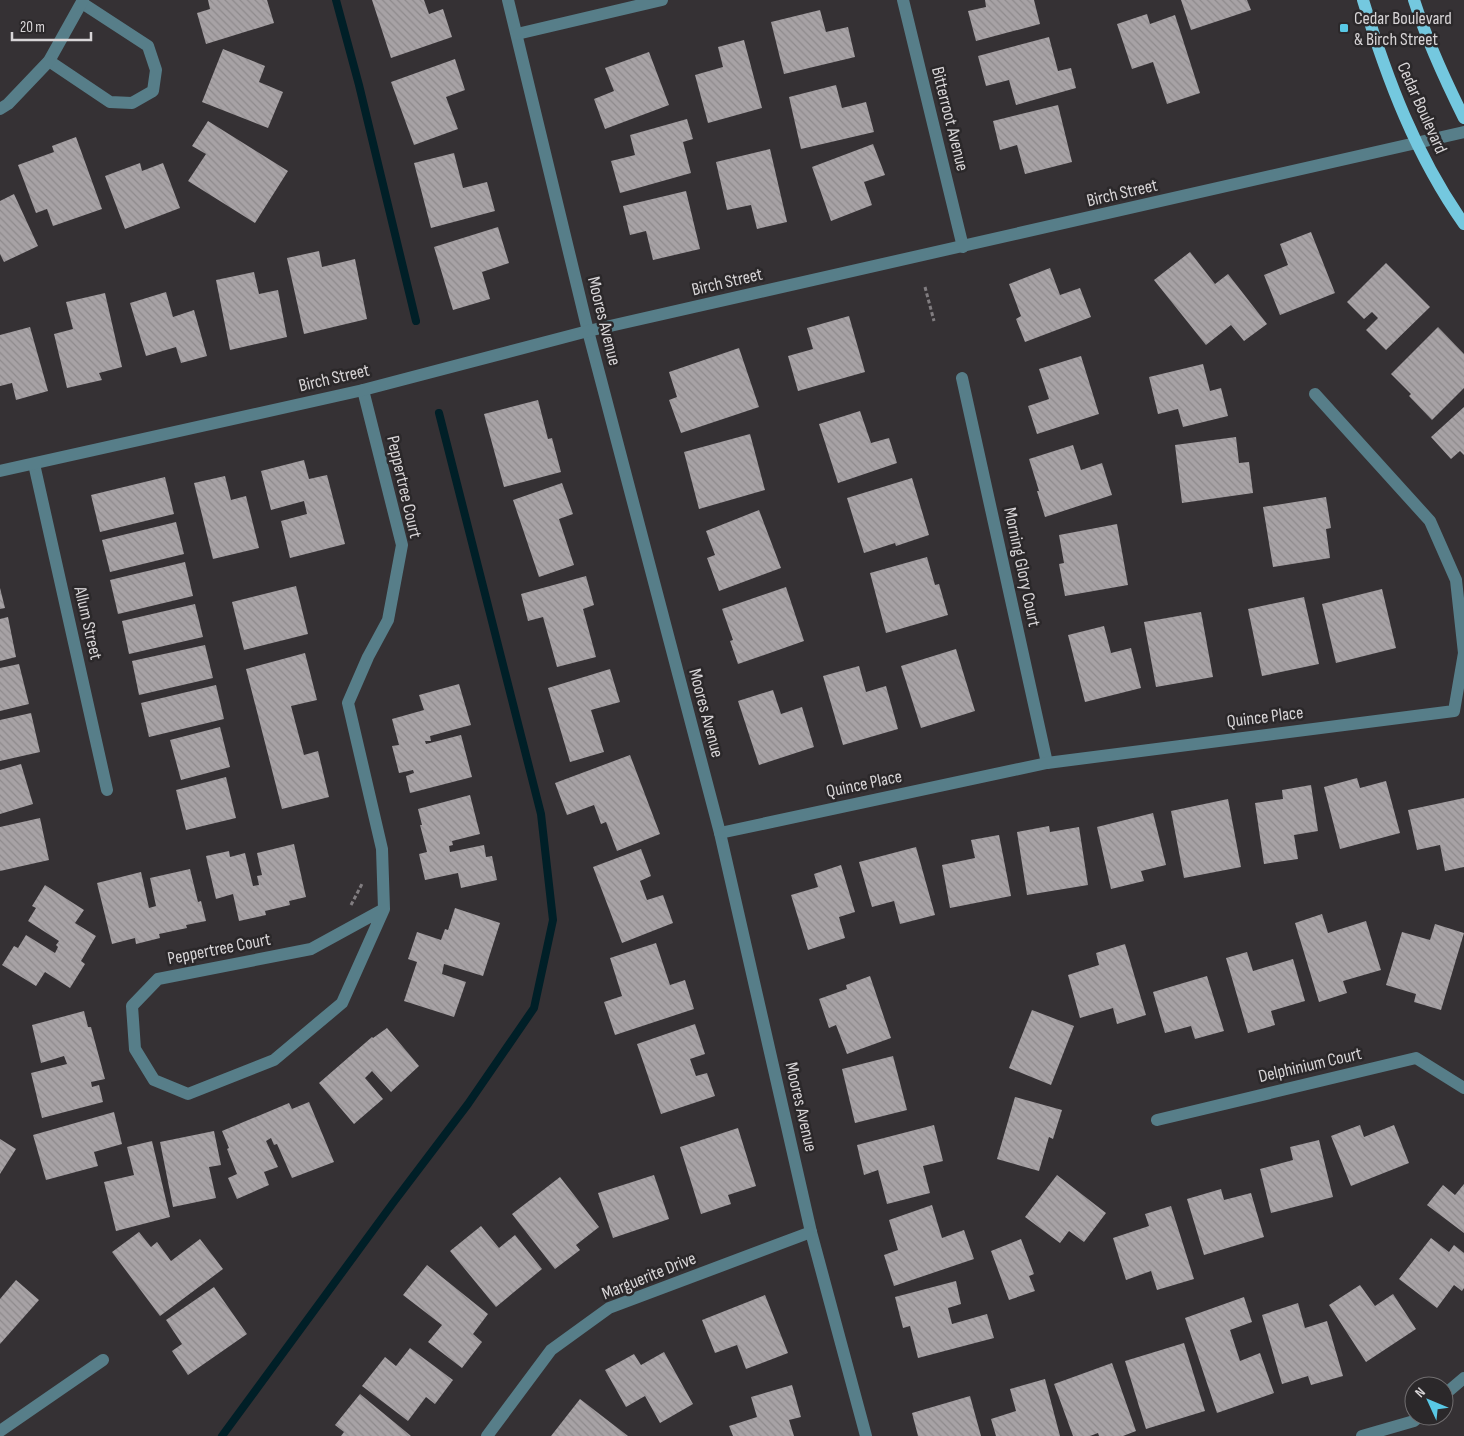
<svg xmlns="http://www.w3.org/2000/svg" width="1464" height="1436" font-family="'Sofia Sans Condensed',sans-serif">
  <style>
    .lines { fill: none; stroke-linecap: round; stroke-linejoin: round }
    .stream { stroke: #001f27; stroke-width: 8 }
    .building { fill: url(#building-back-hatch) }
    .path { stroke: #817d80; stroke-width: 3; stroke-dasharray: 4 2.5; stroke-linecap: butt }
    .minor { stroke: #577e89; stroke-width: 12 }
    .major { stroke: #74c8df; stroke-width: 12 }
    .poi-dot { fill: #59c8e5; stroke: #2b282a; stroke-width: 2 }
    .labels { text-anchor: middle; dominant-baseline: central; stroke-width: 5; stroke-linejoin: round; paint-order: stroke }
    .poi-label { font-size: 18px; fill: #d8d5d7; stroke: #2b282a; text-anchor: start }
    .street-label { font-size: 18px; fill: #d8d5d7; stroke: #2b282a }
  </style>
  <defs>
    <pattern id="building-back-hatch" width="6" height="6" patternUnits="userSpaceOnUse" patternTransform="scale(1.25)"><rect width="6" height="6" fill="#a7a2a5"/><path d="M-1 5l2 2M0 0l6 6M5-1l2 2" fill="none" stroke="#8e8a8c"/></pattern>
  </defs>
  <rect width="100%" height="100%" fill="#353134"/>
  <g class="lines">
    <g class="stream">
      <path d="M336,0L359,85L416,321"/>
      <path d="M222,1436L393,1203L468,1104L534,1008L553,920L541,814L439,413"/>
    </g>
  </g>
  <g class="building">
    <path d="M208,0H267L274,23L206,44L197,13L210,9Z"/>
    <path d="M372,0H424L429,14L443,9L452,37L391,58Z"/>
    <path d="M985,0H1034L1040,24L976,41L968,11L986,7Z"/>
    <path d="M1181,0H1247L1251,10L1191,30Z"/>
    <path d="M820,10L826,32L848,27L855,57L784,74L771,22Z"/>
    <path d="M1147,14L1150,24L1175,15L1200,93L1167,104L1153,62L1132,69L1117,24Z"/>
    <path d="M1049,37L1058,71L1071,68L1076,88L1016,105L1009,80L986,86L978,56Z"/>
    <path d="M744,40L762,108L708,123L695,75L723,67L718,47Z"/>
    <path d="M223,49L265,66L259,82L283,92L268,128L202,102Z"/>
    <path d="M649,52L669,105L605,129L594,99L614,91L605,68Z"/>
    <path d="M455,59L465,90L446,97L458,129L414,145L391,82Z"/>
    <path d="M836,85L842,108L866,102L874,132L801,149L789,97Z"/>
    <path d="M1058,105L1072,162L1025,174L1017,145L1000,150L993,121Z"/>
    <path d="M687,119L693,139L683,142L691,173L620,193L611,161L635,155L630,135Z"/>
    <path d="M208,121L288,171L255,223L188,181L206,154L192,146Z"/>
    <path d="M76,137L102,209L53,226L47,209L36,213L18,165L54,152L52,146Z"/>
    <path d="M873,144L885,175L864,182L872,205L831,221L812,167Z"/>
    <path d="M770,149L787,222L757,229L751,205L727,210L716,162Z"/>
    <path d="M454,153L463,188L487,182L495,211L431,228L414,163Z"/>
    <path d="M140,163L142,171L163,163L180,208L125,229L105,176Z"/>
    <path d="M686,191L700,249L653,260L646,231L630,235L623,206Z"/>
    <path d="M14,194L38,246L4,262L0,254V201Z"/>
    <path d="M498,227L509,263L482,272L490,299L453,310L434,247Z"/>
    <path d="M1311,232L1335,293L1280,315L1264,275L1288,265L1280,244Z"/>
    <path d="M319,251L322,267L355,259L367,319L304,334L287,258Z"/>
    <path d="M1190,252L1215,284L1228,274L1267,324L1244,341L1231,325L1206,345L1154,280Z"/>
    <path d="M1386,263L1430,307L1386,350L1366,330L1378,318L1372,312L1364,319L1347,302Z"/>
    <path d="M1050,268L1060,295L1080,288L1091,317L1025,342L1016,319L1021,316L1009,284Z"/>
    <path d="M254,272L259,294L278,290L287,337L230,350L216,280Z"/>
    <path d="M166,292L173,317L194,310L207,356L181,363L176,347L146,356L130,303Z"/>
    <path d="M105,293L122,367L99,373L102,380L67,388L54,334L73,329L66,302Z"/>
    <path d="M849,316L865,372L798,391L788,356L813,349L807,328Z"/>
    <path d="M30,327L48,391L16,400L12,383L0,386V335Z"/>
    <path d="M1438,327L1464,354V388L1432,420L1409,396L1411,394L1391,374Z"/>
    <path d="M739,348L759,407L681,433L669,400L677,397L669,372Z"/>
    <path d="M1081,356L1099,414L1037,434L1028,406L1049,399L1039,369Z"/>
    <path d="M1203,364L1210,391L1221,388L1228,416L1183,427L1178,409L1158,414L1149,377Z"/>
    <path d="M538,400L548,439L552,438L561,472L504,487L484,414Z"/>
    <path d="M1464,407V455L1460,451L1451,459L1431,437Z"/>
    <path d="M860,411L871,443L889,438L897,463L838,483L819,424Z"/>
    <path d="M750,434L765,490L699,509L684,452Z"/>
    <path d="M1236,437L1239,463L1249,462L1253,493L1182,503L1175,445Z"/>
    <path d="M1073,445L1081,470L1102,463L1112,495L1045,517L1037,491H1039L1029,459Z"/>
    <path d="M304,460L309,479L327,475L345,544L290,558L281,521L307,514L304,501L271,510L261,471Z"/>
    <path d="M225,476L231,500L246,496L259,548L213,559L194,483Z"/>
    <path d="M165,477L174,514L100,532L91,495Z"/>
    <path d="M912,478L929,535L896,546L895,543L864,553L847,498Z"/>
    <path d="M562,483L573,514L559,519L574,565L539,577L513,500Z"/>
    <path d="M1326,497L1331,528L1326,529L1330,558L1273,567L1263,507Z"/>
    <path d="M759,510L781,568L719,591L707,558L715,555L706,531Z"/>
    <path d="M176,522L184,554L110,572L102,540Z"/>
    <path d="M1117,524L1128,585L1065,596L1059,564L1064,563L1059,535Z"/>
    <path d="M927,557L935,585L939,584L948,615L886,633L870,573Z"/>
    <path d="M185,562L193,596L118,614L110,580Z"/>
    <path d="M586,576L594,605L583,609L596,657L557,667L543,617L528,621L521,594Z"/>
    <path d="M296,586L308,634L244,650L232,602Z"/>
    <path d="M786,587L804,641L738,664L730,641L733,640L722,609Z"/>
    <path d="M0,588L5,608L0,609Z"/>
    <path d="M1382,589L1396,648L1336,663L1322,604Z"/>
    <path d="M1304,597L1319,664L1262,676L1248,609Z"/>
    <path d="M195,604L203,637L129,654L122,621Z"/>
    <path d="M1201,612L1213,677L1156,687L1144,622Z"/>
    <path d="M8,617L16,657L0,661V619Z"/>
    <path d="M1104,626L1111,653L1131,648L1141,688L1085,702L1068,635Z"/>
    <path d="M205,645L213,678L139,695L132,661Z"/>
    <path d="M956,649L975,711L921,728L901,666Z"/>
    <path d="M305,653L317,700L291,706L304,755L318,751L329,797L282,809L246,669Z"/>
    <path d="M19,664L29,704L0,711V668Z"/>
    <path d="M859,666L866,692L886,686L898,729L843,745L823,676Z"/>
    <path d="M610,669L620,702L591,710L604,752L570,762L548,688Z"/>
    <path d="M459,684L471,725L430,736L431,741H425L426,744L461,735L472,777L410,793L406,776L414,773L413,770L399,773L392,746L399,745L392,719L424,710L419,695Z"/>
    <path d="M216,685L224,719L149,737L141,703Z"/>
    <path d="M773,690L781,714L802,707L814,747L759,765L738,701Z"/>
    <path d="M31,713L40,752L0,761V720Z"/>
    <path d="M220,727L230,767L181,780L170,740Z"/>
    <path d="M630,755L660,834L617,851L606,822L601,824L594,805L567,815L555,783Z"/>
    <path d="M21,764L33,804L0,814V770Z"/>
    <path d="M226,777L236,818L186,830L176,790Z"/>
    <path d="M1357,778L1360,788L1386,781L1400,833L1340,849L1324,787Z"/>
    <path d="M1311,785L1318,831L1294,835L1298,859L1264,864L1255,803L1283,799L1282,790Z"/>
    <path d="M470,795L480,834L452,841L453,845L449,846L450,852L484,845L486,857L492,856L497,880L461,888L458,873L425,880L419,854L427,852L420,825H422L418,809Z"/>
    <path d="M1464,798V867L1445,871L1440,845L1417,850L1408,810Z"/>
    <path d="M1228,799L1241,867L1184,878L1171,811Z"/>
    <path d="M1153,813L1166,865L1141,871L1144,881L1111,889L1097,827Z"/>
    <path d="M40,818L49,860L0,871V827Z"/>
    <path d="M1049,826L1050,832L1079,827L1088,885L1027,895L1017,832Z"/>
    <path d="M999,835L1011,896L950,908L942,865L975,858L971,840Z"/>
    <path d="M294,844L306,897L289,901L290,905L265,911L266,915L239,921L233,894L216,899L206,856L229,851L230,857L245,853L253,886L259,885L257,876L262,875L257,853Z"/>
    <path d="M916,847L935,915L900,924L894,901L872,907L859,862Z"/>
    <path d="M641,849L651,876L640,881L647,900L663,895L673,923L622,943L593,867Z"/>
    <path d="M841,865L855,912L839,917L845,938L808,950L791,895L818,887L814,874Z"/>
    <path d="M190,869L198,902L201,901L206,921L186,925L187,928L159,934L160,938L136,944L135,938L112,944L97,883L141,872L149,908L156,906L150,878Z"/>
    <path d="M45,885L84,910L75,923L96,936L81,961L85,964L70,988L45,972L36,986L2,965L14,946L18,948L26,935L55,953L58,947L56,945L59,941L28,921L36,908L32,906Z"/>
    <path d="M455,908L500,923L483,976L444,964L442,974L466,982L454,1017L404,1001L417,962L408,959L417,932L441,940L445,929L448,930Z"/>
    <path d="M1322,914L1328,933L1366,921L1381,970L1343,981L1347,993L1319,1002L1295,923Z"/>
    <path d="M1435,924L1464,933L1441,1010L1414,1002L1416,994L1386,985L1402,932L1430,940Z"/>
    <path d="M656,943L670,985L685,980L694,1009L615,1035L604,1002L622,996L610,958Z"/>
    <path d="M1125,944L1146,1015L1117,1024L1113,1008L1080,1018L1068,975L1099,965L1096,953Z"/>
    <path d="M1247,952L1253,971L1293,959L1305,1001L1271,1011L1275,1025L1248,1033L1226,958Z"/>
    <path d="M870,976L891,1038L847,1054L836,1025L829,1028L819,999L847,989L846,985Z"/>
    <path d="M1207,976L1224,1031L1195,1039L1191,1026L1165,1033L1153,992Z"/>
    <path d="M1032,1010L1074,1026L1051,1085L1009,1068Z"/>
    <path d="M84,1011L88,1027H91L105,1079L91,1082L92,1087L99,1085L103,1102L42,1118L31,1073L67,1064L64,1056L41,1063L32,1025Z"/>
    <path d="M695,1024L705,1054L690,1059L696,1076L707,1073L715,1096L661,1114L637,1044Z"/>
    <path d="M387,1028L419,1066L391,1092L372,1071L365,1078L383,1099L354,1124L319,1083L372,1037L373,1038Z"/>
    <path d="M893,1056L907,1110L855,1123L842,1069Z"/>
    <path d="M1015,1097L1062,1110L1053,1139L1049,1137L1039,1171L997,1159Z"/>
    <path d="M309,1102L334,1162L292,1178L277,1144L274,1145L271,1138L266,1141L278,1167L264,1172L269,1185L237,1199L228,1178L237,1174L227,1149L229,1148L222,1131L289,1103L292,1109Z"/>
    <path d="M114,1112L122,1144L94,1152L98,1166L46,1180L33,1135Z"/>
    <path d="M934,1125L943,1161L923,1166L930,1193L887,1204L878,1170L864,1175L857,1145Z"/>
    <path d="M1360,1125L1364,1137L1394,1125L1409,1163L1351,1186L1331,1136Z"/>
    <path d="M738,1128L756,1186L728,1195L731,1204L701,1214L680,1147Z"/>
    <path d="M214,1131L221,1165L209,1167L216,1198L173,1207L160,1142Z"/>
    <path d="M0,1139L16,1149L0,1174Z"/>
    <path d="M1319,1140L1333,1197L1271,1213L1260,1169L1293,1160L1290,1147Z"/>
    <path d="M152,1141L170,1217L116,1231L104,1182L134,1175L127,1147Z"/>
    <path d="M654,1175L669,1219L613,1238L598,1193Z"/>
    <path d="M1057,1175L1106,1213L1084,1242L1069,1231L1060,1243L1025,1217Z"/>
    <path d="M560,1177L599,1227L576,1245L580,1250L555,1269L512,1214Z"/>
    <path d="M1464,1184V1233L1427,1205L1443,1185L1455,1195Z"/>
    <path d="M1221,1189L1224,1200L1251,1193L1264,1237L1204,1255L1187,1199Z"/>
    <path d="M932,1205L942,1238L964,1230L974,1259L894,1286L884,1255L898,1250L889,1220Z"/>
    <path d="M1171,1206L1194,1279L1157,1290L1151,1271L1126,1280L1113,1238L1149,1226L1145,1214Z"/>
    <path d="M481,1226L499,1248L515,1235L542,1269L496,1307L450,1251Z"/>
    <path d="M139,1232L151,1247L157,1242L171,1261L200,1239L223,1269L160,1316L112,1252Z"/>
    <path d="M1431,1238L1449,1252L1454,1245L1464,1253V1288L1462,1291L1454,1285L1437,1308L1399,1279Z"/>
    <path d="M1021,1239L1034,1274L1029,1276L1035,1291L1009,1300L991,1251Z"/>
    <path d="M427,1265L488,1314L473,1334L482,1342L462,1368L428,1342L442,1325L403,1295Z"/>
    <path d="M16,1280L39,1300L0,1344V1299Z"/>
    <path d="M956,1281L961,1304L948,1308L952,1324L987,1314L994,1338L918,1358L910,1326L903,1328L895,1297Z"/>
    <path d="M1360,1285L1375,1306L1393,1294L1416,1329L1366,1362L1329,1305Z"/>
    <path d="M214,1287L247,1334L188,1375L172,1351L182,1344L166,1320Z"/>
    <path d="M765,1295L788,1353L746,1369L737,1345L715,1353L702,1320Z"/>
    <path d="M1244,1297L1252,1322L1230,1330L1240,1361L1260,1353L1274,1393L1217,1413L1185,1318Z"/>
    <path d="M1298,1303L1305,1328L1327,1321L1343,1376L1311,1385L1308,1376L1282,1384L1262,1315Z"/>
    <path d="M1184,1343L1205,1411L1146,1429L1125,1361Z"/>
    <path d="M410,1348L453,1380L435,1404L426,1397L408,1421L362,1386L385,1357L396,1366Z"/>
    <path d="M664,1352L693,1404L660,1423L645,1396L626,1407L605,1370L634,1354L641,1365Z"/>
    <path d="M1112,1363L1136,1431L1123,1436H1099L1098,1433L1090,1436H1073L1054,1384Z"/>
    <path d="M1045,1379L1060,1436H996L991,1419L1016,1411L1010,1389Z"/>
    <path d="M792,1385L801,1417L789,1420L794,1436H733L729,1426L757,1417L751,1397Z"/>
    <path d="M360,1394L411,1436H341L344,1432L335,1425Z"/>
    <path d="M970,1396L981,1436H918L912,1413Z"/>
    <path d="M580,1399L628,1436H551Z"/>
  </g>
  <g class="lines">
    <g class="path">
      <path d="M925,287L934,321"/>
      <path d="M351,905L363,882"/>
    </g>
    <g class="minor">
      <path d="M508,0L588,331L720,833L811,1232L866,1436"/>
      <path d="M903,0L963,247"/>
      <path d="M517,34L662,0"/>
      <path d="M49,61L110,102L132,103L153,91L156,70L148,46L82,3"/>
      <path d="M0,109L8,104L49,61L83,0"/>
      <path d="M962,378L1047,763"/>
      <path d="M363,390L402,545L388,620L368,657L348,703L382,849L384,909L342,1003L274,1060L188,1094L154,1080L135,1049L132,1006L158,979L311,949L384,909"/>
      <path d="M34,464L107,790"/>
      <path d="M0,471L363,390L588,331L1464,132"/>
      <path d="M720,833L1047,763L1454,711L1464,653L1456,580L1430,521L1315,394"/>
      <path d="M1157,1120L1416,1058L1464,1088"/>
      <path d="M1444,1395L1464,1378"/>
      <path d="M0,1431L103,1360"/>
      <path d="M487,1436L551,1350L609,1308L811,1232"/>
      <path d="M1362,1436L1414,1421L1420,1416"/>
    </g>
    <g class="major">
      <path d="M1363,0C1387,79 1416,156 1464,224"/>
      <path d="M1414,0C1427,41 1445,80 1464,118"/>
    </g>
  </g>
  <rect class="poi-dot" x="1339" y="23" width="10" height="10" rx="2.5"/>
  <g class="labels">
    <g class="poi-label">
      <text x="1354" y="18">Cedar Boulevard<tspan x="1354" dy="21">&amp; Birch Street</tspan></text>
    </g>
    <g class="street-label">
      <text transform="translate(1422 108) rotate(66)">Cedar Boulevard</text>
      <text transform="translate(950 119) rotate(76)">Bitterroot Avenue</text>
      <text transform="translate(1122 193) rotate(-13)">Birch Street</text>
      <text transform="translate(727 282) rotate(-13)">Birch Street</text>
      <text transform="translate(604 321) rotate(76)">Moores Avenue</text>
      <text transform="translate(334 378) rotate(-13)">Birch Street</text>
      <text transform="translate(404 487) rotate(77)">Peppertree Court</text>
      <text transform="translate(1022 567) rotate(78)">Morning Glory Court</text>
      <text transform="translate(88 623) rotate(77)">Allum Street</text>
      <text transform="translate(706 713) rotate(75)">Moores Avenue</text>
      <text transform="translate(1265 717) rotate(-7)">Quince Place</text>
      <text transform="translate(864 784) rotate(-12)">Quince Place</text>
      <text transform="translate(219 949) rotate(-11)">Peppertree Court</text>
      <text transform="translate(1310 1065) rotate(-13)">Delphinium Court</text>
      <text transform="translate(801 1107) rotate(77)">Moores Avenue</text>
      <text transform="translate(649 1276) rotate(-22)">Marguerite Drive</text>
    </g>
  </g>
  <g transform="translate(1429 1401) rotate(314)"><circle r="24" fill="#2b282a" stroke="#706d6f"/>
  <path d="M0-4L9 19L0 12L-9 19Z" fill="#59c8e5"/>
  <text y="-8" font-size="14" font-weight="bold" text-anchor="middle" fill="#d8d5d7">N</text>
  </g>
  <path d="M12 32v8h79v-8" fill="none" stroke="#d8d5d7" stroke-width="2.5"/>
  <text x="20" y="32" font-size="15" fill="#d8d5d7" stroke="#2b282a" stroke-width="4" paint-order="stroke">20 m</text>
</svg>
